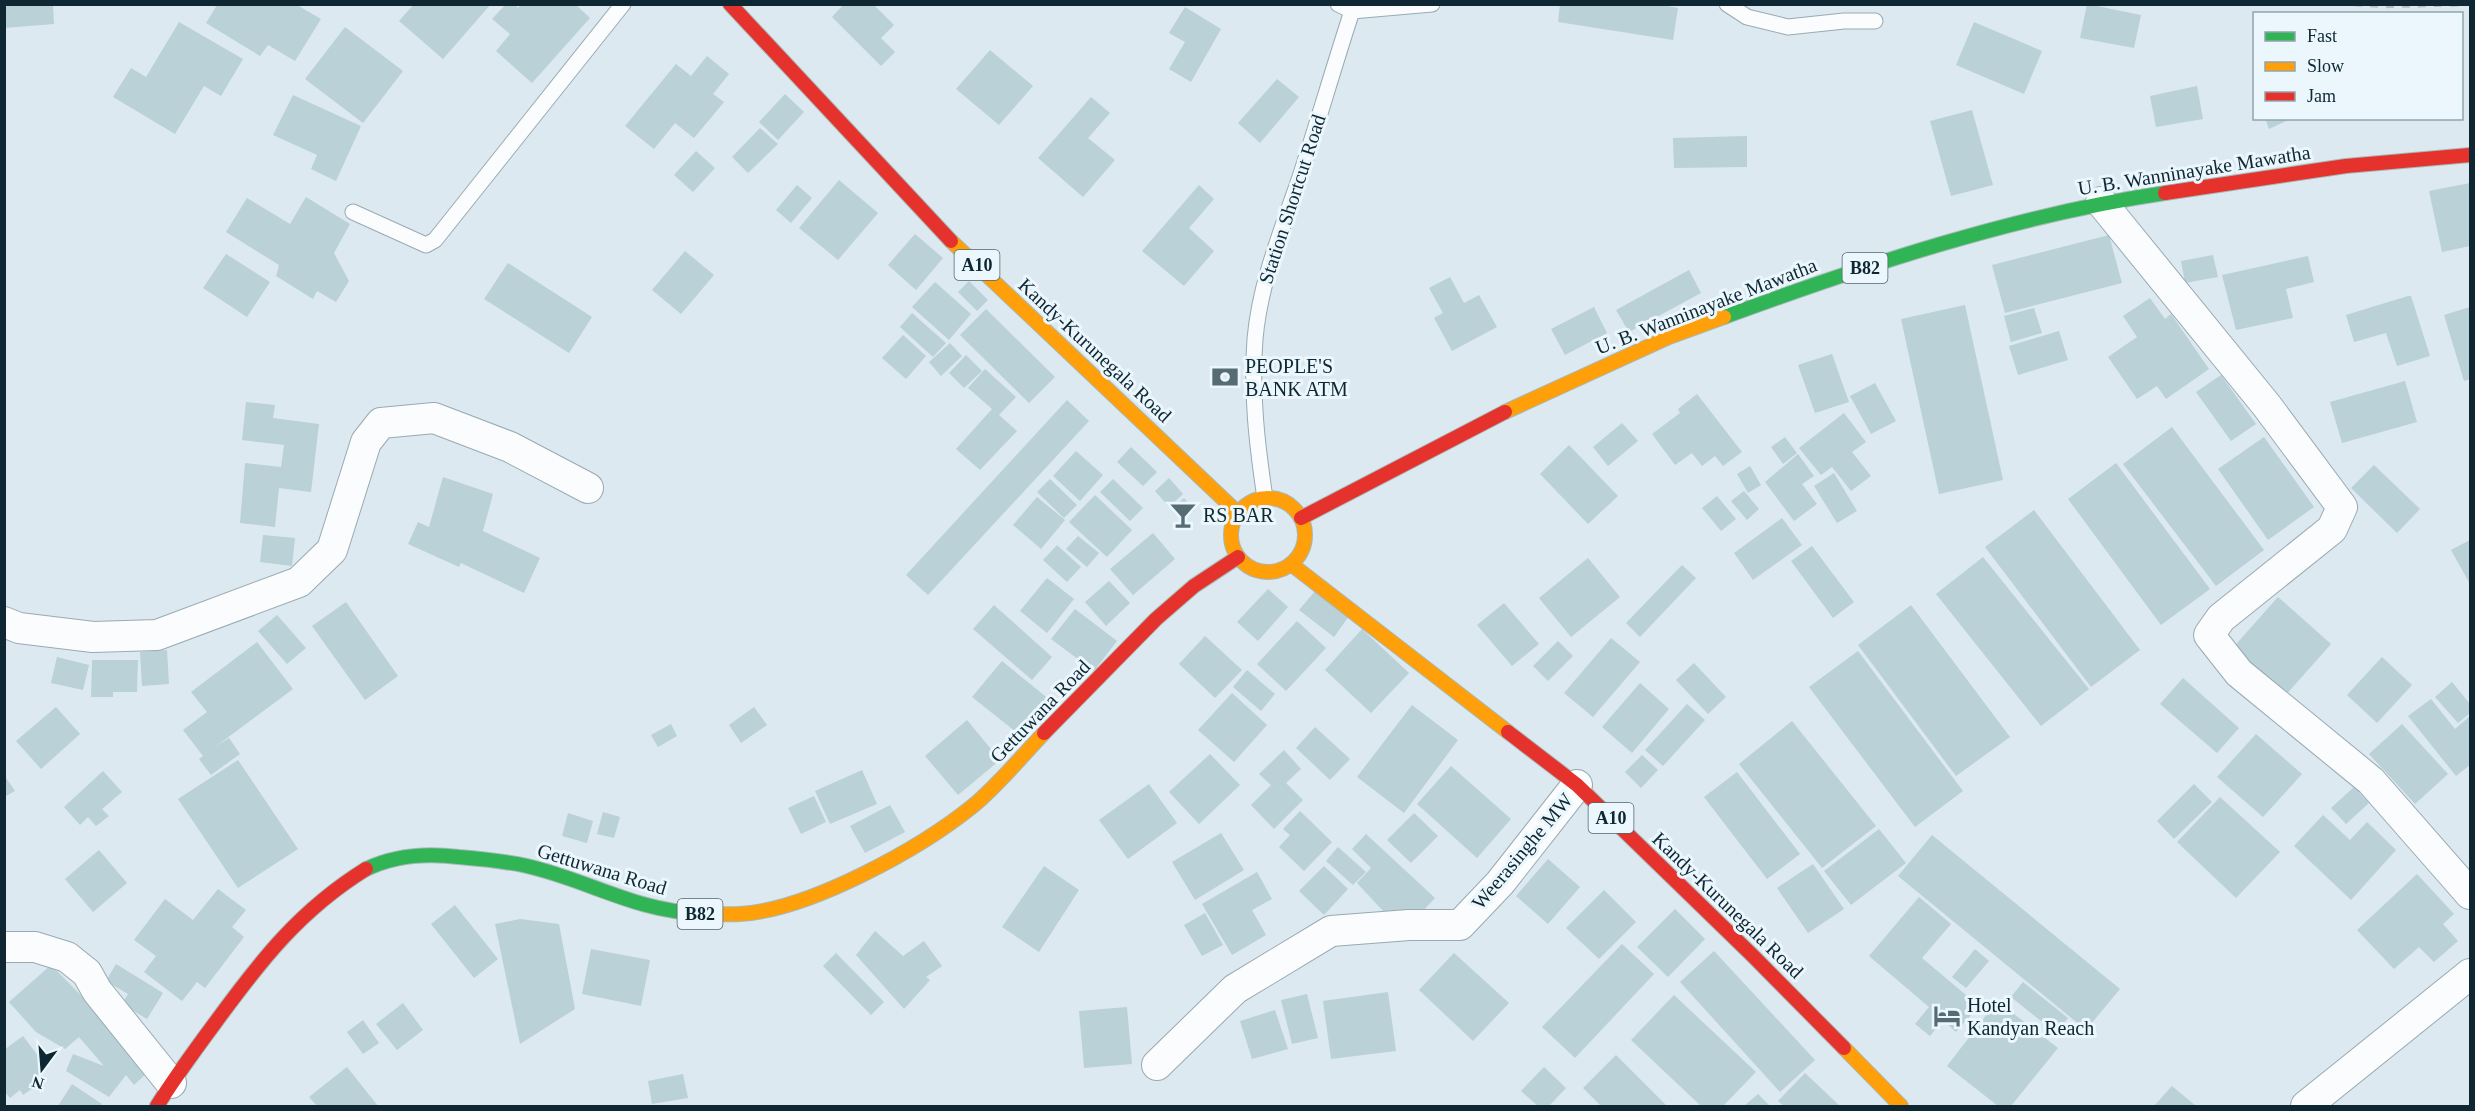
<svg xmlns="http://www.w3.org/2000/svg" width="2475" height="1111" font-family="Georgia,serif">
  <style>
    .building { fill: #b9d1d7 }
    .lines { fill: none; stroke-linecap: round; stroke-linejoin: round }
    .lane-casing { stroke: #99aab2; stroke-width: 17 }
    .street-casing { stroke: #99aab2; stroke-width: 32 }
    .fast-casing { stroke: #a6b9b8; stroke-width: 16 }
    .slow-casing { stroke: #a6b9b8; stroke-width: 16 }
    .jam-casing { stroke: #a6b9b8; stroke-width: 16 }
    .lane { stroke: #fafcfd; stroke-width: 15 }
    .street { stroke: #fafcfd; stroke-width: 30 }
    .fast { stroke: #30b455; stroke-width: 14 }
    .slow { stroke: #ff9f0a; stroke-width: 14 }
    .jam { stroke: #e5322d; stroke-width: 14 }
    .rail { stroke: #babec0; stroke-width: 4.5; stroke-dasharray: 8 8; stroke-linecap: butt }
    .labels { text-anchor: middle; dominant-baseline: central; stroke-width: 6; stroke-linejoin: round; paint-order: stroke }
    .shield { fill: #ebf7fd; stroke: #50656f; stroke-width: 1.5 }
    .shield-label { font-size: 18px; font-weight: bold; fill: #0e2732 }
    .street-label { font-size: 20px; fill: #0e2732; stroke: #ebf7fd }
    .poi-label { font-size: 20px; fill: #0e2732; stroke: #ebf7fd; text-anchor: start }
  </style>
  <rect width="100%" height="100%" fill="#dde9f0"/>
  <g class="building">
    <path d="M4,4H53L54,24L4,28Z"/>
    <path d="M414,4H491L443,59L399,21Z"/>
    <path d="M506,4H515L518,8L521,4H575L590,18L532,83L496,51L510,34L492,19Z"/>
    <path d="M844,4H873L894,25L881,38L895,52L881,66L832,17Z"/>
    <path d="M1560,4H1657L1678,8L1673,40L1558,22Z"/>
    <path d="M2087,4L2141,15L2134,48L2080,38Z"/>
    <path d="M217,5H297L321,19L295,61L268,45L260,56L206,23Z"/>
    <path d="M1185,7L1221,29L1191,82L1169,69L1185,42L1169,33Z"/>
    <path d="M179,22L243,59L221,96L204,86L175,134L113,97L131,68L146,77Z"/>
    <path d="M1974,22L2042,51L2024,94L1956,65Z"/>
    <path d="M345,27L403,71L363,123L305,79Z"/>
    <path d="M990,50L1033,86L999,125L956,89Z"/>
    <path d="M707,56L729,74L713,94L724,102L694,138L675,123L654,149L625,126L676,64L691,76Z"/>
    <path d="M1277,79L1299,97L1260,143L1238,123Z"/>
    <path d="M2197,86L2203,119L2156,127L2150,96Z"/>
    <path d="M785,94L804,112L778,140L759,122Z"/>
    <path d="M293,95L361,126L336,181L311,169L317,155L273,135Z"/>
    <path d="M1091,97L1110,113L1088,138L1115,160L1083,197L1038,158Z"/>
    <path d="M1972,110L1993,185L1951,196L1930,121Z"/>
    <path d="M2265,118H2293L2269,129Z"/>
    <path d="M760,128L778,144L748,173L732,157Z"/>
    <path d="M1747,136V167L1674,168L1673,138Z"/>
    <path d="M696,151L715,168L693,192L674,175Z"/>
    <path d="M839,180L878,213L838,260L799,228Z"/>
    <path d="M2470,183V246L2442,252L2429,191Z"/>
    <path d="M797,185L812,198L791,223L776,210Z"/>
    <path d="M1199,185L1214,199L1189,228L1214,251L1184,286L1142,251Z"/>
    <path d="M306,197L350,224L334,253L349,281L336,302L317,291L313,299L276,276L279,265L226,232L247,198L290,224Z"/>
    <path d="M915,234L943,258L916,290L888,265Z"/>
    <path d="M2109,235L2122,283L2005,313L1992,265Z"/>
    <path d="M685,251L714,275L681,314L652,290Z"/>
    <path d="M226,254L270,282L247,317L203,288Z"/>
    <path d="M2213,255L2218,277L2185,283L2181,261Z"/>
    <path d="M2308,256L2314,282L2286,289L2293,318L2236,330L2222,275Z"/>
    <path d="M508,263L592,317L569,353L484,299Z"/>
    <path d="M1689,270L1701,293L1629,332L1616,310Z"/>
    <path d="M1450,277L1464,303L1479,295L1497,327L1452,351L1434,318L1443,313L1429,288Z"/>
    <path d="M969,281L988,300L977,311L958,292Z"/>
    <path d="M935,282L971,314L949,340L912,307Z"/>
    <path d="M2408,296H2411L2430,356L2397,366L2386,333L2354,342L2346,315Z"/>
    <path d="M2150,298L2165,319L2171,314L2209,369L2166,399L2157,386L2137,399L2108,357L2137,337L2123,316Z"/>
    <path d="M1965,305L2003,480L1939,494L1901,319Z"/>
    <path d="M1594,307L1607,333L1565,355L1551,329Z"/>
    <path d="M2470,307V379L2464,381L2444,315Z"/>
    <path d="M2034,308L2042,333L2011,342L2004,316Z"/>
    <path d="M986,309L1055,377L1029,403L960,335Z"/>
    <path d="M912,313L946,343L933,357L900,327Z"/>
    <path d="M2059,331L2068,360L2018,375L2009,346Z"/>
    <path d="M903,335L926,356L906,379L882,358Z"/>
    <path d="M950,343L962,356L941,376L929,362Z"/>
    <path d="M1832,354L1849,402L1815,413L1798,365Z"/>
    <path d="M966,355L982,371L964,388L949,373Z"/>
    <path d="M985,369L1016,397L999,415L1017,431L980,470L956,449L992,409L968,388Z"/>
    <path d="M2221,375L2256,424L2231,441L2196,392Z"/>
    <path d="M2405,381L2417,422L2342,443L2330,402Z"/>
    <path d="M1875,383L1896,421L1871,434L1850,396Z"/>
    <path d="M1697,394L1742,452L1723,466L1715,456L1702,466L1692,453L1675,465L1652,434L1680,413L1678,409Z"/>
    <path d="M1067,400L1089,421L928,595L906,575Z"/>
    <path d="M246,402L275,405L273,418L319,424L311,492L279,488L275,527L240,523L245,463L281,467L284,445L242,440Z"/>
    <path d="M1844,413L1866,442L1852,452L1871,476L1851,491L1832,467L1821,475L1799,448Z"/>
    <path d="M1622,423L1638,441L1608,466L1593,447Z"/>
    <path d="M2172,427L2264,550L2216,586L2123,464Z"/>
    <path d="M1785,437L1797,453L1783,464L1771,447Z"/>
    <path d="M2264,437L2314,507L2268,540L2218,469Z"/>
    <path d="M1569,445L1618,496L1588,524L1540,474Z"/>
    <path d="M1131,447L1157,472L1143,486L1117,462Z"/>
    <path d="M1076,451L1103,475L1080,501L1053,476Z"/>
    <path d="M1798,454L1814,476L1802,484L1817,504L1794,521L1765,482Z"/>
    <path d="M2116,463L2210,589L2161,625L2068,499Z"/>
    <path d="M2374,465L2420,509L2397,533L2351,488Z"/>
    <path d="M1750,466L1761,485L1748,493L1737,474Z"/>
    <path d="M1834,473L1857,511L1837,523L1814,486Z"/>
    <path d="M443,477L493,494L483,531L540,558L524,593L461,563L459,567L408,544L418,522L429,527Z"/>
    <path d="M1169,478L1183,494L1169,507L1155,491Z"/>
    <path d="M1050,479L1077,505L1064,518L1037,492Z"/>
    <path d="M1113,479L1143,508L1130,521L1100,492Z"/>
    <path d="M1744,491L1759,509L1747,520L1731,501Z"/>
    <path d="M1095,495L1132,530L1107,557L1069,522Z"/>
    <path d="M1717,496L1736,519L1721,531L1702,508Z"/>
    <path d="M1037,497L1065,520L1041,549L1013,525Z"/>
    <path d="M1184,498L1195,510L1183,521L1172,509Z"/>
    <path d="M2034,510L2140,650L2091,687L1985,547Z"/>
    <path d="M1782,518L1802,545L1753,580L1734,553Z"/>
    <path d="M1153,533L1175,559L1133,595L1110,569Z"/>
    <path d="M263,535L295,538L292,566L260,562Z"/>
    <path d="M1078,536L1099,553L1087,567L1066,549Z"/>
    <path d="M2470,540V584L2451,550Z"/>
    <path d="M1057,545L1081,567L1067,582L1043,560Z"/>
    <path d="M1812,546L1854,602L1833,618L1791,561Z"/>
    <path d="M1983,557L2089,689L2041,726L1936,594Z"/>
    <path d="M1588,558L1620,597L1571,637L1539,598Z"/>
    <path d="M1682,565L1696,578L1640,637L1626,623Z"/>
    <path d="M1047,578L1074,599L1047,633L1020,611Z"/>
    <path d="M1109,581L1130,603L1106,626L1085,602Z"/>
    <path d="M1268,589L1288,607L1258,641L1237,622Z"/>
    <path d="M1316,590L1349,616L1334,637L1299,610Z"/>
    <path d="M2278,597L2331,644L2283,698L2230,651Z"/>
    <path d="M346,602L398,676L365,700L312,626Z"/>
    <path d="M1504,603L1539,644L1512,666L1477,625Z"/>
    <path d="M994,605L1052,657L1032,680L973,629Z"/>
    <path d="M1911,605L2010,737L1956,776L1858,645Z"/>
    <path d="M1075,609L1117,641L1094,671L1051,639Z"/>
    <path d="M277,615L306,648L287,664L258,631Z"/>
    <path d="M1297,621L1326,648L1286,691L1257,664Z"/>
    <path d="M1362,629L1409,673L1371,713L1325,670Z"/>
    <path d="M1205,636L1242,670L1215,698L1179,664Z"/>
    <path d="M1611,638L1640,662L1593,717L1564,693Z"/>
    <path d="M1558,641L1573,656L1548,681L1533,666Z"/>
    <path d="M257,642L293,689L215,747L229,738L240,754L211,775L199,759L203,756L183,730L207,712L191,692Z"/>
    <path d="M167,650L169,684L142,686L140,652Z"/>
    <path d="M1858,651L1963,791L1915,827L1809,687Z"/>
    <path d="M57,657L89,665L83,690L51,683Z"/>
    <path d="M2382,657L2412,685L2377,723L2347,695Z"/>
    <path d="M92,660H138L137,692H113V697H91Z"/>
    <path d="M1002,661L1050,700L1021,736L972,697Z"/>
    <path d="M1694,663L1726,697L1708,714L1676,680Z"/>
    <path d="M1247,670L1275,694L1261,711L1233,687Z"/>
    <path d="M2183,678L2239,728L2217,753L2160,704Z"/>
    <path d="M2452,682L2470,704V713L2458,723L2435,697Z"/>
    <path d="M1640,683L1669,709L1632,753L1602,727Z"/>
    <path d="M1232,693L1267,725L1234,762L1198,730Z"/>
    <path d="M2431,699L2455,729L2470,716V765L2456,776L2408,716Z"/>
    <path d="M1687,704L1705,720L1663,766L1645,750Z"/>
    <path d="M1412,705L1458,740L1404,813L1357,777Z"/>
    <path d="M56,707L80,734L41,769L16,741Z"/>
    <path d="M754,707L767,725L741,743L729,725Z"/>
    <path d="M967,720L1000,760L958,795L925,756Z"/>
    <path d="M1792,721L1876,826L1822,868L1739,764Z"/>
    <path d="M671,724L677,736L658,747L651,735Z"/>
    <path d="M2402,724L2448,774L2415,804L2369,754Z"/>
    <path d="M1315,727L1350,759L1330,780L1296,748Z"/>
    <path d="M2256,734L2302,774L2263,817L2217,777Z"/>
    <path d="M1284,750L1301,769L1286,783L1303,800L1274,829L1251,805L1271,785L1259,774Z"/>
    <path d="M1210,754L1240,785L1199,824L1169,792Z"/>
    <path d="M1642,755L1658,770L1641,788L1625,772Z"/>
    <path d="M238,760L298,849L238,888L178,799Z"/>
    <path d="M1451,766L1511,819L1477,858L1417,804Z"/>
    <path d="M862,770L877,804L830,824L815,791Z"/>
    <path d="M103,771L122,792L102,809L109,816L96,826L88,817L80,825L64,807Z"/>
    <path d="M1737,772L1800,854L1767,879L1704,797Z"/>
    <path d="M4,775L15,791L4,797Z"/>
    <path d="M1149,784L1177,823L1128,859L1099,820Z"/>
    <path d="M2194,784L2212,802L2174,839L2157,821Z"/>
    <path d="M2354,787L2369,803L2346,824L2331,808Z"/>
    <path d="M814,796L826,822L801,834L788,808Z"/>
    <path d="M2220,797L2280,852L2236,898L2177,842Z"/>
    <path d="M890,805L905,832L865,853L850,826Z"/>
    <path d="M1300,811L1332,842L1304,871L1279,847L1290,835L1283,829Z"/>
    <path d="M603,812L620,817L614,838L597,834Z"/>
    <path d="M568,813L593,821L587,843L562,836Z"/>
    <path d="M1414,813L1438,836L1411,863L1387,840Z"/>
    <path d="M2323,815L2350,840L2367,822L2396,850L2351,900L2294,846Z"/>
    <path d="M1879,829L1906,863L1851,905L1824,871Z"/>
    <path d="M1221,833L1244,870L1195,900L1172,862Z"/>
    <path d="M1366,834L1435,898L1421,913L1383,911L1357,883L1371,868L1352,849Z"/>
    <path d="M1932,835L2120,989L2086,1030L1898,876Z"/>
    <path d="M1338,847L1366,872L1353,885L1326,861Z"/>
    <path d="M99,850L127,883L93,912L65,879Z"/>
    <path d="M1548,859L1580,887L1548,924L1516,896Z"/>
    <path d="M1813,864L1844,909L1808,933L1777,888Z"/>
    <path d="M1044,866L1079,890L1039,952L1002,927Z"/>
    <path d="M1324,866L1348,889L1324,915L1299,891Z"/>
    <path d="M1257,872L1272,899L1252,910L1266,935L1232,955L1202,904Z"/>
    <path d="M2417,874L2454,914L2443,924L2458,941L2434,962L2419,947L2394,969L2357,930Z"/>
    <path d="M218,889L246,910L232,927L244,937L205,988L197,982L182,1001L144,972L156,956L134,940L165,899L193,920Z"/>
    <path d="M1604,890L1636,922L1599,959L1566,928Z"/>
    <path d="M1919,897L1951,924L1922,958L1979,1006L1956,1032L1943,1020L1930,1036L1915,1024L1929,1007L1869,956Z"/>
    <path d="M455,905L498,959L474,978L431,924Z"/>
    <path d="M1675,909L1705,939L1668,977L1637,947Z"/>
    <path d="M1205,913L1223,945L1202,956L1184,925Z"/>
    <path d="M520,919L559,924L575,1009L520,1044L495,924Z"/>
    <path d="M875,931L903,956L924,941L942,966L926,977L930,980L904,1009L856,955Z"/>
    <path d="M1622,944L1654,974L1575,1058L1542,1027Z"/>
    <path d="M591,949L650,960L641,1006L582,994Z"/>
    <path d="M1975,949L1989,961L1966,988L1952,977Z"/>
    <path d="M1714,951L1815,1060L1780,1092L1680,982Z"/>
    <path d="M836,953L884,1002L871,1015L823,966Z"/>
    <path d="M1454,953L1509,1003L1473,1041L1419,990Z"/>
    <path d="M116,964L163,993L147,1019L122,1004L128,994L106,981Z"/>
    <path d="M51,965L121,1036L148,1072L134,1085L126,1075L109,1097L66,1071L73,1054L104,1066L79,1037L65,1049L36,1032L9,1002Z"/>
    <path d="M2023,982L2068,1018L2056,1033L2011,997Z"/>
    <path d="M1388,992L1396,1051L1331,1059L1323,1001Z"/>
    <path d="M1307,994L1318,1038L1292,1044L1281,1000Z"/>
    <path d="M1674,995L1756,1072L1723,1106H1701L1631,1040Z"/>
    <path d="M1997,1001L2058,1048L2011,1106H1998L1947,1066Z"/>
    <path d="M403,1003L423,1030L397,1050L376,1024Z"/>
    <path d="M1127,1007L1132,1064L1084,1068L1079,1011Z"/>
    <path d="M1275,1010L1288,1049L1252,1059L1240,1021Z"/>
    <path d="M363,1020L379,1043L363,1054L347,1032Z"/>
    <path d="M23,1036L45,1065L38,1071L41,1075L37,1078L41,1082L23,1095L20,1090L10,1098L4,1091V1050Z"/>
    <path d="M1616,1055L1667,1106H1601L1583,1088Z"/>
    <path d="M347,1067L378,1106H317L309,1097Z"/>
    <path d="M1544,1067L1566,1088L1549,1106H1538L1521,1091Z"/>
    <path d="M1805,1073L1840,1106H1784L1778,1101Z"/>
    <path d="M683,1074L688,1098L652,1104L648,1081Z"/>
    <path d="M72,1084L102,1104L101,1106H58Z"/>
    <path d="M2172,1086L2196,1106H2154Z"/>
    <path d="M1758,1094L1770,1106H1744Z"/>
  </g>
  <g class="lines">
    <defs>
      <g id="lane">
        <path d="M1338,4L1352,11L1432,4"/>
        <path d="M1727,4L1747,17L1788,27L1844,21H1875"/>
        <path d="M353,212L426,245L435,240L623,4"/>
        <path d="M1265,498C1257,445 1251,393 1255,339C1260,282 1282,230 1300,177C1318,122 1334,66 1352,11"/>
      </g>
      <g id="street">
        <path d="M2101,202L2267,406L2342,507L2332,529L2221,618L2209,635L2239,673L2371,781L2470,894"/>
        <path d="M4,622L19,628L93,637L157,635L299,582L332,550L366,442L381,423L434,418L510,447L588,488"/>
        <path d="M4,947H35L67,957L87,973L97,991L171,1083"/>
        <path d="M1157,1065L1235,989L1331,931L1409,925H1460L1500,883L1577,785"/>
        <path d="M2306,1106L2470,974"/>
      </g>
      <g id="fast">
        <path d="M1724,317C1866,265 2016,215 2165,193"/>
        <path d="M366,869C395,855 428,853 459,857C482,859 505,861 527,866C585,879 638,912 698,913"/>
      </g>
      <g id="slow">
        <path d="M951,241L1238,513"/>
        <path d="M1505,412L1669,337L1724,317"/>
        <circle cx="1268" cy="535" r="37"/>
        <path d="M1291,564L1508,732"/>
        <path d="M698,913C712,913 726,915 740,914C809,910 920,849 974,805C999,784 1021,757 1044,733"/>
        <path d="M1844,1048L1901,1106"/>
      </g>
      <g id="jam">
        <path d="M730,4L951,241"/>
        <path d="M2165,193L2346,166L2470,155"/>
        <path d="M1301,518L1505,412"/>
        <path d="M1508,732L1577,785L1752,955L1844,1048"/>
        <path d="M1044,733L1156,619L1194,586L1238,557"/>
        <path d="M157,1106C175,1077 195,1050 215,1023C261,960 300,910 366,869"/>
      </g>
    </defs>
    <use href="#lane" class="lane-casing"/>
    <use href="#street" class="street-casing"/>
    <use href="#fast" class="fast-casing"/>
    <use href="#slow" class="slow-casing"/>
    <use href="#jam" class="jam-casing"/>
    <use href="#lane" class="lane"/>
    <use href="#street" class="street"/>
    <use href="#fast" class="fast"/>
    <use href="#slow" class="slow"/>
    <use href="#jam" class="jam"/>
    <path class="rail" d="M2354,4L2385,6L2465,4"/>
  </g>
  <defs>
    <symbol id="bank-bare" viewBox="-9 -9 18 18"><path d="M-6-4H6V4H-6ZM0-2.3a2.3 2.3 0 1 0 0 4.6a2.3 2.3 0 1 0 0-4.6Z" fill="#566b74" stroke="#ebf7fd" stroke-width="2.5" paint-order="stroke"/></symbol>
    <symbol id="bar-bare" viewBox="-9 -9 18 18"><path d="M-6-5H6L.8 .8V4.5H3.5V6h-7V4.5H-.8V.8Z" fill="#566b74" stroke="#ebf7fd" stroke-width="2.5" paint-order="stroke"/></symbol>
    <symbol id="hotel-bare" viewBox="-9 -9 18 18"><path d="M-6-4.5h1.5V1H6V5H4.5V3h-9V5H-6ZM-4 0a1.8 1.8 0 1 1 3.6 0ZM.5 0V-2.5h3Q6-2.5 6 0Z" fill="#566b74" stroke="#ebf7fd" stroke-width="2.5" paint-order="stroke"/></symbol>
  </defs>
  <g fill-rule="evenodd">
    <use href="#bank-bare" x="1206" y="358" width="38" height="38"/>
    <use href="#bar-bare" x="1164" y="496" width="38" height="38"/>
    <use href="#hotel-bare" x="1928" y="997" width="38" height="38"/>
  </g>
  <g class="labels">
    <g class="shield">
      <rect x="954.5" y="250" width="45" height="30" rx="4.5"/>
      <rect x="1842.5" y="253" width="45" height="30" rx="4.5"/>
      <rect x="1588.5" y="803" width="45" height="30" rx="4.5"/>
      <rect x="677.5" y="899" width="45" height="30" rx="4.5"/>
    </g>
    <g class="shield-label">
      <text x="977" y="265">A10</text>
      <text x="1865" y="268">B82</text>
      <text x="1611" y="818">A10</text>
      <text x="700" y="914">B82</text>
    </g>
    <g class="street-label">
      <text transform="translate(2194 170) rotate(-9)">U. B. Wanninayake Mawatha</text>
      <text transform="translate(1292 199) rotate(-72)">Station Shortcut Road</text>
      <text transform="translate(1706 306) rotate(-21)">U. B. Wanninayake Mawatha</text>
      <text transform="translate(1095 350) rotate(43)">Kandy-Kurunegala Road</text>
      <text transform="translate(1040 711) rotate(-46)">Gettuwana Road</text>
      <text transform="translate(1522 851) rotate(-50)">Weerasinghe MW</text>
      <text transform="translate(602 869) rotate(17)">Gettuwana Road</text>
      <text transform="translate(1728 905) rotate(44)">Kandy-Kurunegala Road</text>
    </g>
    <g class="poi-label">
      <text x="1245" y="366">PEOPLE'S<tspan x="1245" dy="23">BANK ATM</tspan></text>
      <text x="1203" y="515">RS BAR</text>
      <text x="1967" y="1005">Hotel<tspan x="1967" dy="23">Kandyan Reach</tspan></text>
    </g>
  </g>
  <rect width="2475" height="1111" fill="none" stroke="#0e2732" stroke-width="12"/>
  <rect x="2253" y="12" width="210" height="108" fill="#ebf7fd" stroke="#93a4ac" stroke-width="1.5"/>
  <rect x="2265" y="32" width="30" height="9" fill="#30b455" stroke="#93a4ac" stroke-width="1.5"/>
  <text x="2307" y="42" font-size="18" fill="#0e2732">Fast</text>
  <rect x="2265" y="62" width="30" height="9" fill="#ff9f0a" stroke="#93a4ac" stroke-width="1.5"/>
  <text x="2307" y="72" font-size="18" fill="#0e2732">Slow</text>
  <rect x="2265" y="92" width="30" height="9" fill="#e5322d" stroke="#93a4ac" stroke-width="1.5"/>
  <text x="2307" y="102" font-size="18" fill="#0e2732">Jam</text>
  <g transform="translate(42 1069) rotate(196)" stroke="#ebf7fd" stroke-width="4.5" paint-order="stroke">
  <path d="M0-4.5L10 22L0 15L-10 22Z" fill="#0e2732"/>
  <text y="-9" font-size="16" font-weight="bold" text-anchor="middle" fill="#0e2732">N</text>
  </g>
</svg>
